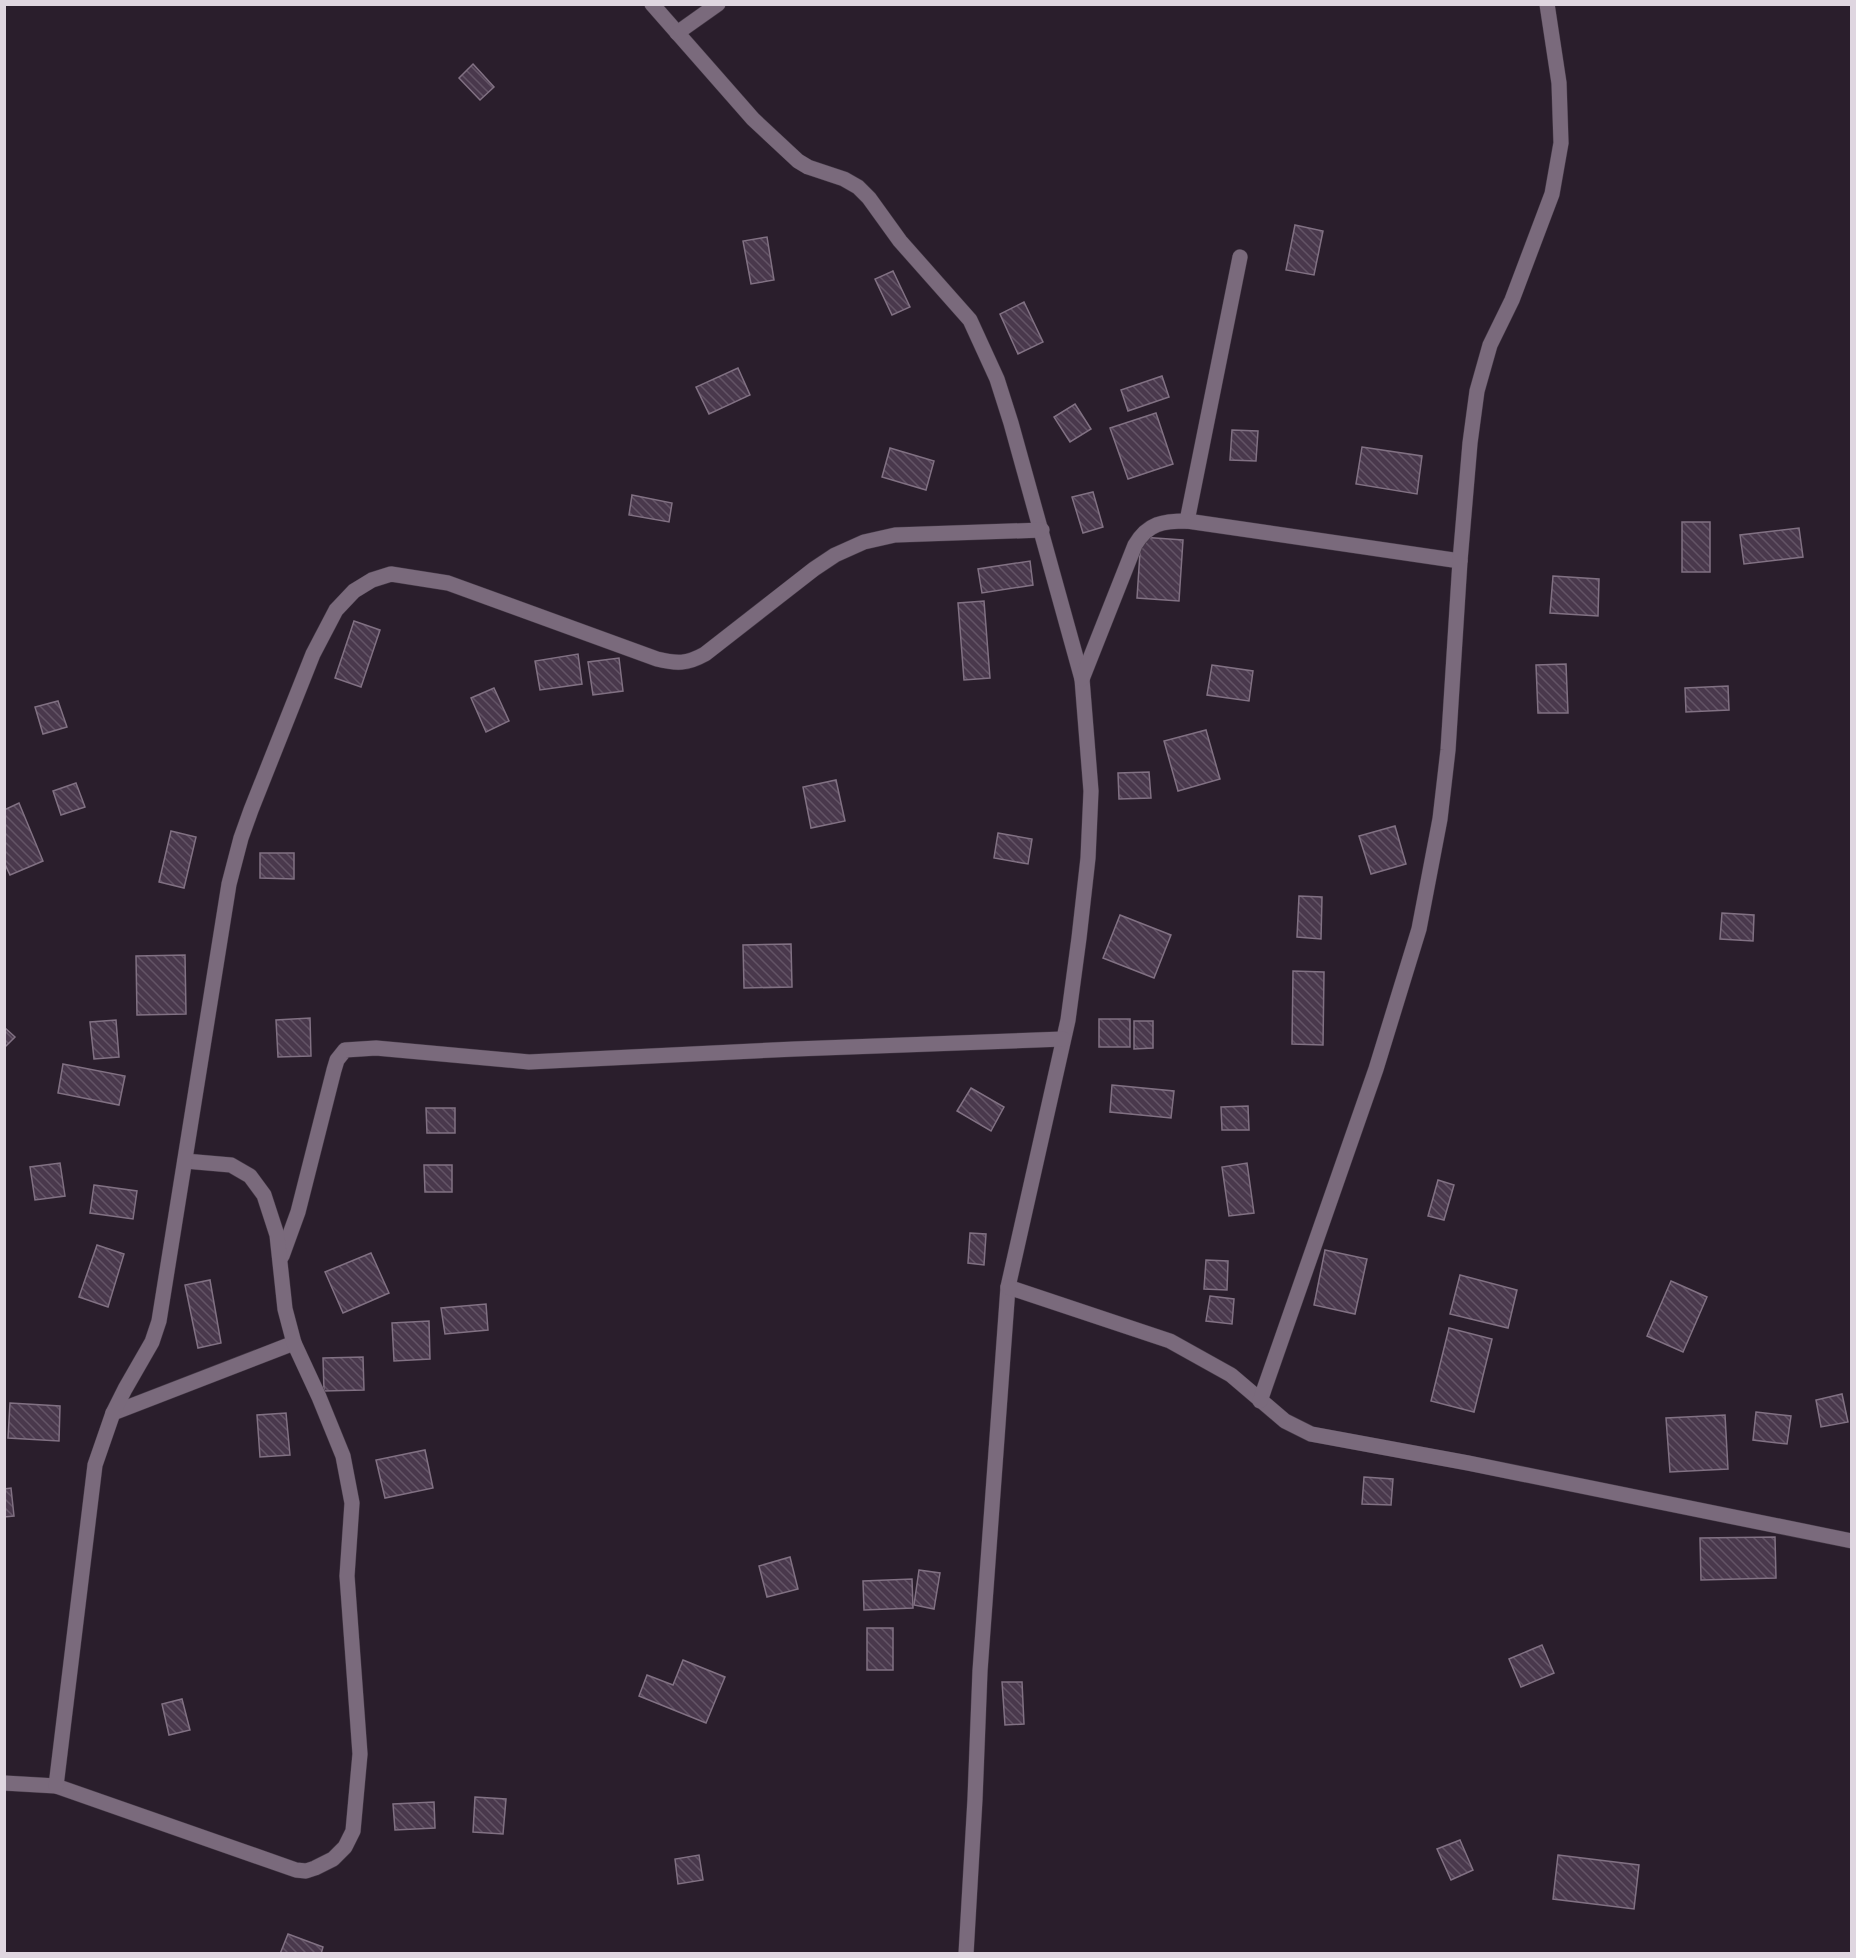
<svg xmlns="http://www.w3.org/2000/svg" width="1856" height="1958" font-family="'Public Sans',sans-serif">
  <style>
    .building { fill: url(#building-back-hatch); stroke: #817183; stroke-width: 1.5 }
    .lines { fill: none; stroke-linecap: round; stroke-linejoin: round }
    .street-casing { stroke: #443946; stroke-width: 16 }
    .street { stroke: #7a6a7c; stroke-width: 15 }
  </style>
  <defs>
    <pattern id="building-back-hatch" width="6" height="6" patternUnits="userSpaceOnUse" patternTransform="scale(1.5)"><rect width="6" height="6" fill="#49384c"/><path d="M-1 5l2 2M0 0l6 6M5-1l2 2" fill="none" stroke="#635466"/></pattern>
  </defs>
  <rect width="100%" height="100%" fill="#2a1e2c"/>
  <g class="building">
    <path d="M473,64L494,87L480,100L459,78Z"/>
    <path d="M1295,225L1323,231L1314,275L1286,270Z"/>
    <path d="M767,237L774,280L751,284L743,241Z"/>
    <path d="M893,271L910,307L892,315L875,279Z"/>
    <path d="M1024,302L1043,342L1018,354L1000,314Z"/>
    <path d="M738,368L750,395L709,414L696,387Z"/>
    <path d="M1162,376L1169,397L1128,411L1121,390Z"/>
    <path d="M1075,404L1091,429L1070,442L1054,417Z"/>
    <path d="M1156,413L1173,464L1128,479L1110,428Z"/>
    <path d="M1232,430L1258,431L1256,461L1230,460Z"/>
    <path d="M1362,447L1422,456L1417,494L1356,484Z"/>
    <path d="M890,448L934,461L926,490L882,477Z"/>
    <path d="M1093,492L1103,527L1083,533L1072,497Z"/>
    <path d="M632,495L672,503L669,522L629,515Z"/>
    <rect x="1682" y="522" width="28" height="50"/>
    <path d="M1799,528L1803,557L1744,564L1740,535Z"/>
    <path d="M1141,537L1183,540L1179,601L1137,598Z"/>
    <path d="M1030,561L1033,585L982,593L978,569Z"/>
    <path d="M1553,576L1599,579L1598,616L1550,613Z"/>
    <path d="M984,601L990,678L964,680L958,603Z"/>
    <path d="M354,621L380,630L361,687L335,678Z"/>
    <path d="M578,654L582,684L540,690L535,661Z"/>
    <path d="M619,658L623,691L593,695L588,662Z"/>
    <path d="M1566,664L1568,713H1538L1536,665Z"/>
    <path d="M1212,665L1253,671L1249,701L1207,695Z"/>
    <path d="M1728,686L1729,710L1686,712L1685,688Z"/>
    <path d="M494,688L509,721L486,732L471,698Z"/>
    <path d="M58,701L67,727L43,734L35,707Z"/>
    <path d="M1206,730L1220,779L1178,791L1164,741Z"/>
    <path d="M1149,772L1151,798L1119,799L1118,773Z"/>
    <path d="M836,780L845,821L811,828L803,787Z"/>
    <path d="M76,783L85,807L61,815L53,791Z"/>
    <path d="M19,803L43,861L10,875L4,862V810Z"/>
    <path d="M1395,826L1406,864L1371,874L1359,836Z"/>
    <path d="M171,831L196,837L184,888L159,882Z"/>
    <path d="M998,833L1032,839L1028,864L994,858Z"/>
    <path d="M260,853H294V879L260,878Z"/>
    <path d="M1299,896L1322,897L1321,939L1297,937Z"/>
    <path d="M1722,913L1754,915L1753,941L1720,939Z"/>
    <path d="M1120,915L1171,935L1154,978L1103,958Z"/>
    <path d="M791,944L792,987L744,988L743,945Z"/>
    <path d="M185,955L186,1014L137,1015L136,956Z"/>
    <path d="M1293,971L1324,972L1323,1045L1292,1044Z"/>
    <path d="M310,1018L311,1056L278,1057L276,1020Z"/>
    <rect x="1099" y="1019" width="31" height="28"/>
    <path d="M116,1020L119,1057L94,1059L90,1022Z"/>
    <path d="M1134,1021H1153V1048L1134,1049Z"/>
    <path d="M4,1027L15,1037L4,1048Z"/>
    <path d="M63,1064L125,1076L119,1105L58,1093Z"/>
    <path d="M1112,1085L1174,1091L1171,1118L1110,1112Z"/>
    <path d="M971,1088L1004,1107L991,1131L957,1111Z"/>
    <path d="M1248,1106L1249,1130H1222L1221,1107Z"/>
    <path d="M426,1108H455V1133H427Z"/>
    <path d="M60,1163L65,1196L35,1200L30,1167Z"/>
    <path d="M1247,1163L1254,1213L1229,1216L1222,1167Z"/>
    <path d="M424,1165H452V1192H425Z"/>
    <path d="M1438,1180L1454,1185L1444,1220L1428,1216Z"/>
    <path d="M94,1185L137,1191L133,1219L90,1213Z"/>
    <path d="M970,1233L986,1234L984,1265L968,1263Z"/>
    <path d="M97,1245L124,1254L108,1307L79,1297Z"/>
    <path d="M1325,1250L1367,1259L1355,1314L1314,1305Z"/>
    <path d="M371,1253L389,1293L343,1313L325,1272Z"/>
    <path d="M1206,1260L1228,1261L1227,1290L1204,1289Z"/>
    <path d="M1460,1275L1517,1290L1508,1328L1450,1314Z"/>
    <path d="M210,1280L221,1343L198,1348L185,1285Z"/>
    <path d="M1671,1281L1707,1297L1683,1352L1647,1336Z"/>
    <path d="M1210,1296L1234,1299L1232,1324L1206,1321Z"/>
    <path d="M486,1304L488,1330L445,1334L441,1308Z"/>
    <path d="M429,1321L430,1359L394,1361L392,1323Z"/>
    <path d="M1449,1328L1492,1339L1474,1412L1431,1401Z"/>
    <path d="M363,1357L364,1390L324,1391L323,1358Z"/>
    <path d="M1842,1394L1848,1422L1821,1427L1816,1400Z"/>
    <path d="M10,1403L60,1406L59,1441L8,1438Z"/>
    <path d="M1756,1412L1791,1416L1787,1444L1753,1440Z"/>
    <path d="M286,1413L290,1455L260,1457L257,1415Z"/>
    <path d="M1725,1415L1728,1469L1670,1472L1666,1418Z"/>
    <path d="M425,1450L433,1488L385,1498L376,1460Z"/>
    <path d="M1364,1477L1393,1479L1391,1505L1362,1504Z"/>
    <path d="M11,1488L14,1516L4,1517V1489Z"/>
    <path d="M1775,1537L1776,1578L1701,1580L1700,1538Z"/>
    <path d="M790,1557L798,1589L767,1597L759,1566Z"/>
    <path d="M919,1570L940,1573L934,1609L914,1605Z"/>
    <path d="M912,1579L913,1608L864,1610L863,1581Z"/>
    <rect x="867" y="1628" width="26" height="42"/>
    <path d="M1542,1645L1554,1673L1521,1687L1509,1659Z"/>
    <path d="M683,1660L725,1677L706,1723L639,1696L647,1675L673,1685Z"/>
    <path d="M1002,1682H1022L1024,1724L1005,1725Z"/>
    <path d="M182,1699L190,1730L169,1735L162,1704Z"/>
    <path d="M475,1797L506,1799L503,1834L473,1832Z"/>
    <path d="M434,1802L435,1828L395,1830L393,1804Z"/>
    <path d="M1460,1840L1473,1870L1451,1880L1437,1849Z"/>
    <path d="M699,1855L703,1880L678,1884L675,1859Z"/>
    <path d="M1558,1855L1639,1865L1634,1909L1553,1899Z"/>
    <path d="M288,1934L323,1947L321,1954H280Z"/>
  </g>
  <g class="lines">
    <defs>
      <g id="street">
        <path d="M652,4L753,119L798,161L808,167L844,179L858,187L869,198L900,241L970,320L997,379L1011,423L1082,679L1091,791L1088,858L1079,938L1068,1020L1008,1287L980,1671L975,1799L966,1954"/>
        <path d="M677,33L718,4"/>
        <path d="M1187,521L1240,257"/>
        <path d="M1082,679L1135,545C1148,523 1163,521 1187,521L1460,561"/>
        <path d="M282,1256L298,1212L334,1070L337,1060L345,1050L376,1048L529,1062L795,1049L1063,1039"/>
        <path d="M1008,1287L1170,1341L1231,1375L1285,1421L1311,1434L1468,1463L1852,1541"/>
        <path d="M1260,1401L1376,1069L1419,929L1440,819L1448,750L1460,561L1470,443L1477,391L1490,345L1512,300L1552,194L1561,143L1559,83L1547,4"/>
        <path d="M113,1413L294,1343"/>
        <path d="M4,1783L56,1786L296,1870L306,1871L315,1868L333,1859L345,1847L353,1831L360,1754L347,1576L352,1503L343,1456L319,1397L294,1343L285,1309L277,1235L264,1195L250,1176L231,1165L185,1161"/>
        <path d="M56,1786L95,1465L113,1413L125,1389L152,1342L159,1321L229,884L241,838L251,810L313,654L336,610L354,591L372,580L391,574L448,583L657,659C677,664 687,664 705,654L814,569L835,555L864,542L895,535L1042,530"/>
      </g>
    </defs>
    <use href="#street" class="street-casing"/>
    <use href="#street" class="street"/>
  </g>
  <rect width="1856" height="1958" fill="none" stroke="#dfd6e0" stroke-width="12"/>
</svg>
